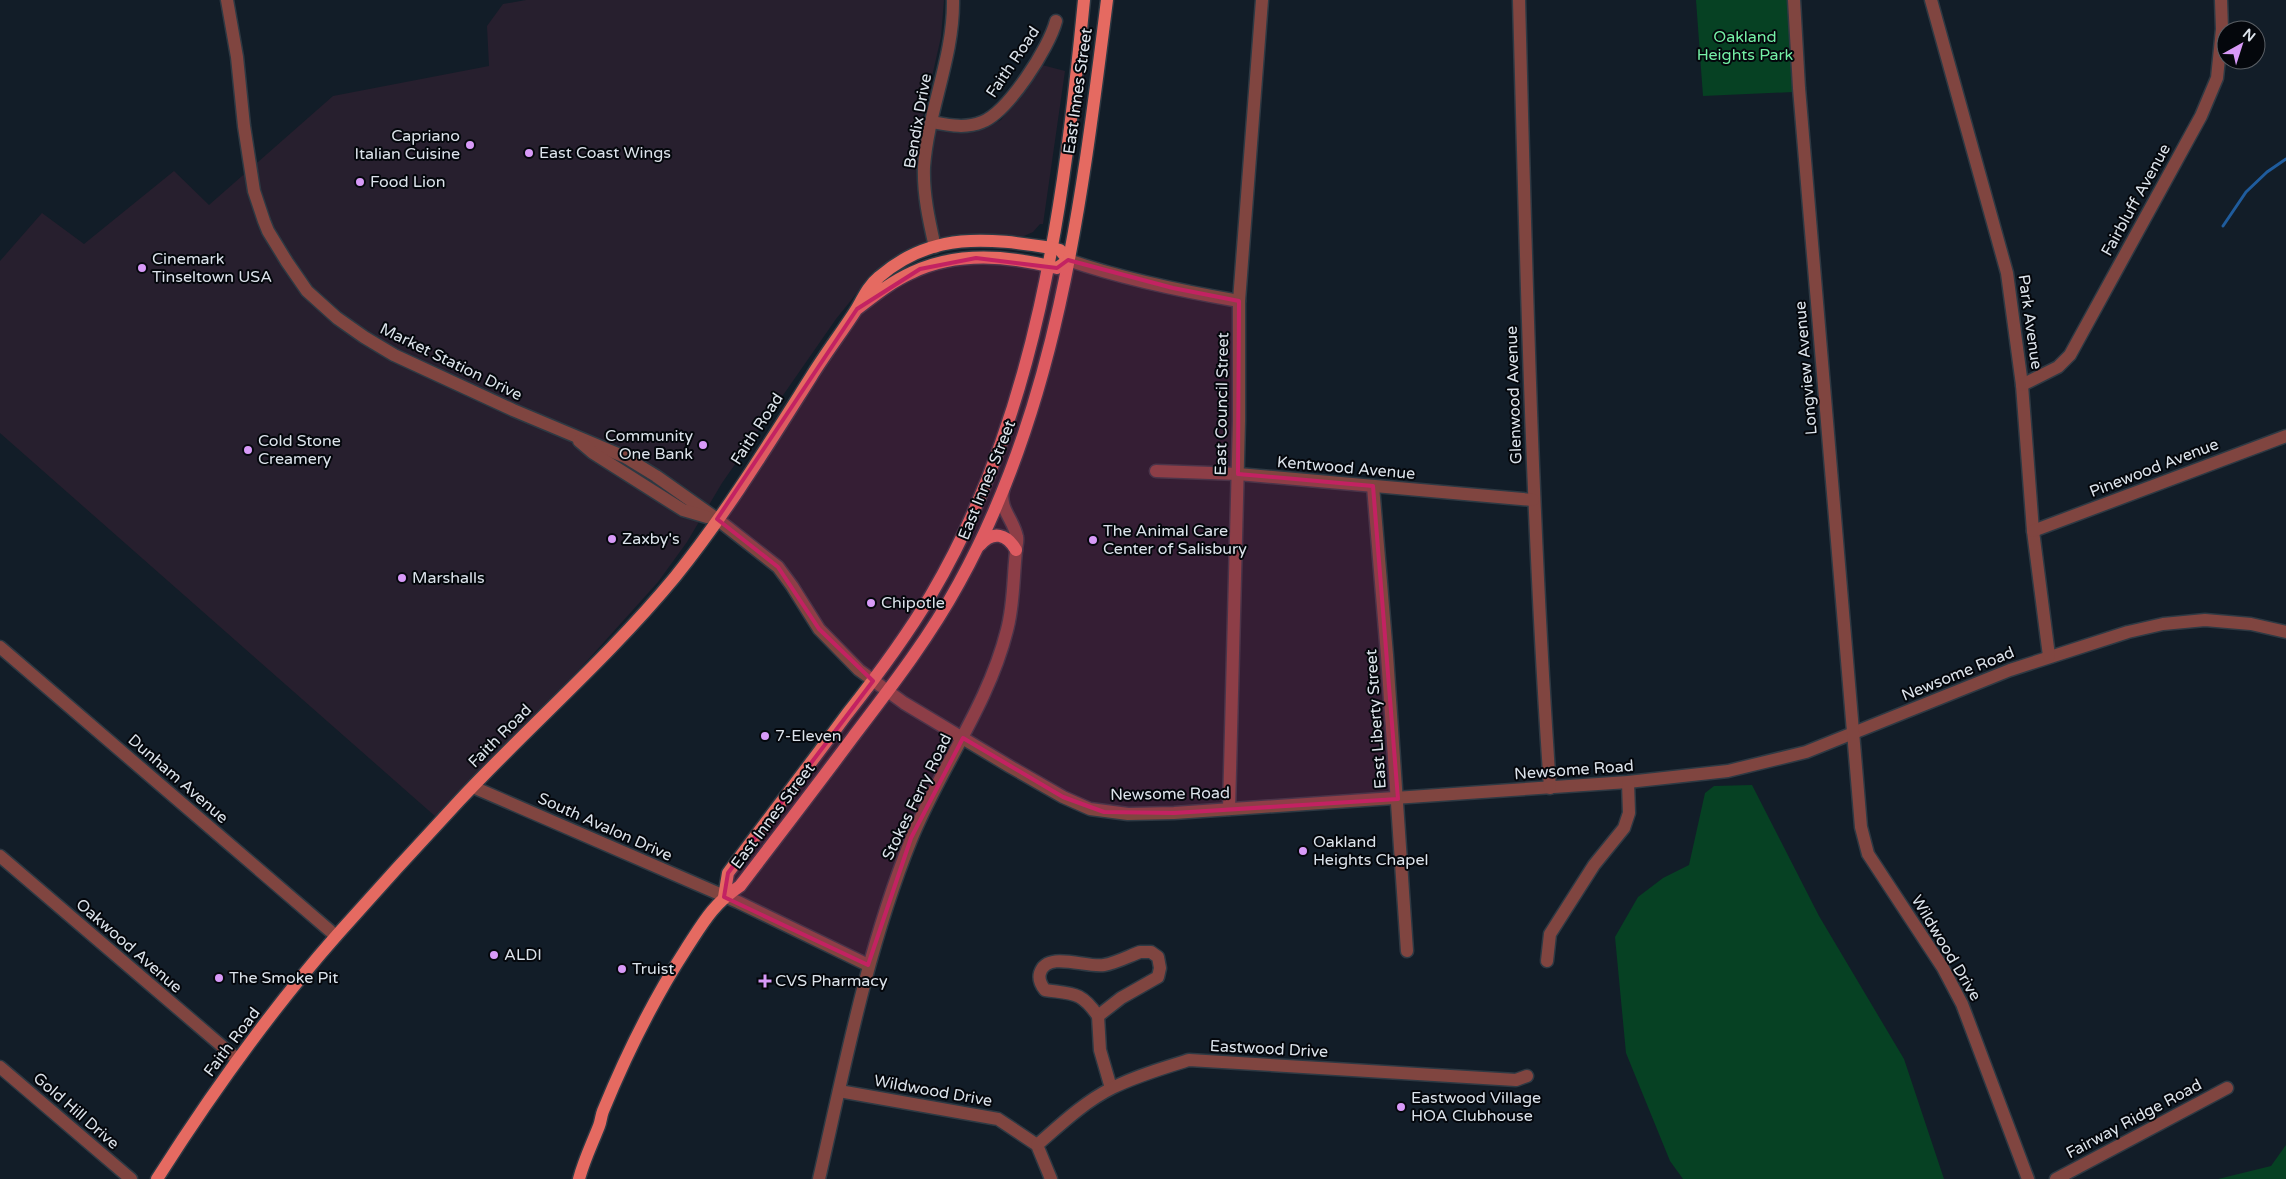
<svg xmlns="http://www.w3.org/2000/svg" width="2286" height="1179" font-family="'Varela Round',sans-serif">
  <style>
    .commercial { fill: #271f2e }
    .green { fill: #064123 }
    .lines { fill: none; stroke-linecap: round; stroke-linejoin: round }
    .stream { stroke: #1f5c9d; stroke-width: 3 }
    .minor-casing { stroke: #2e3943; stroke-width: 15 }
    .major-casing { stroke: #2e3943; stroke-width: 15 }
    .minor { stroke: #804540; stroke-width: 12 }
    .major { stroke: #e56a61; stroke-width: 12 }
    .marked { fill: #c32262; fill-opacity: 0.2; stroke: #c32262; stroke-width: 4; stroke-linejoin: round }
    .poi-dot { fill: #d89af8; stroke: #04070c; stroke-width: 2 }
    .labels { text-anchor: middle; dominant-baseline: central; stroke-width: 4; stroke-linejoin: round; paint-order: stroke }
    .park-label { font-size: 16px; fill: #75f0a6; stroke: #04070c }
    .street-label { font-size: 16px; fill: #dce3eb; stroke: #04070c }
    .poi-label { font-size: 16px; fill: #dce3eb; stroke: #04070c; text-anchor: start }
  </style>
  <rect width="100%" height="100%" fill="#121d28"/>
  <path class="commercial" d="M526,0H944L941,37L921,125L954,133L978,131L1001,120L1042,65L1065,71L1043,224H1040L1033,232L1024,236L961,237L865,283L836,319L722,483L687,542L658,582L560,691L436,817L0,433V261L42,213L84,244L174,171L209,205L333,96L489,66L487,26L503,4Z"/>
  <g class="green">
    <path d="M1696,0H1789L1794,92L1703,96Z"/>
    <path d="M1752,785L1819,916L1904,1059L1944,1179H1683L1670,1161L1626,1053L1615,937L1638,897L1663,878L1689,865L1705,793L1714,786Z"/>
    <path d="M2286,1145V1179H2218L2271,1166Z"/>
  </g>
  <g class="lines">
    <path class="stream" d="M2223,226L2246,192L2267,172L2286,159"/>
    <defs>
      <g id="minor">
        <path d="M227,0L237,57L244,126L254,191L264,221L268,231L287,262L307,291L337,318L364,337L394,355L513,410L625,457L656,476L717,519L778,567L792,586L819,629L859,670L904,703L1009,766L1063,797L1090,809L1128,814L1174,813L1628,782L1728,771L1806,752L2010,670L2128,632L2163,624L2205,620L2251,624L2286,632"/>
        <path d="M1519,0C1526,263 1532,525 1550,788"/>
        <path d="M1794,0L1799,88L1861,827L1868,854L1943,968L1962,1004L2028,1179"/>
        <path d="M1931,0L2007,273L2022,385L2033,531L2049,656"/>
        <path d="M932,122C948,125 965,129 982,122C1008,112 1049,48 1056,21"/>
        <path d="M935,247C929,221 923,194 924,167C928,110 954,57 953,0"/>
        <path d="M1068,260C1123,279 1181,291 1239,301"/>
        <path d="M2022,385L2058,367L2070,355L2201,116L2217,78L2222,29L2221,0"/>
        <path d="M579,441L593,453L683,510L707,517"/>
        <path d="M1156,471L1238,474L1533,500"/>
        <path d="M1373,486L1387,655L1407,951"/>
        <path d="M2033,531L2286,436"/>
        <path d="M0,647L336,936"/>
        <path d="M473,787L738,902L868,965"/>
        <path d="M1229,809L1239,421V301L1262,0"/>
        <path d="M0,856L237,1059"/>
        <path d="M1140,952H1151L1158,957L1160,968L1158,977L1121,998L1098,1016C1081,991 1073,994 1045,990C1041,985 1038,980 1040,973C1047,950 1086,968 1104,965C1116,963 1129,956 1140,952Z"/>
        <path d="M1547,961L1550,934L1594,865L1624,828L1629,813L1628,782"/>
        <path d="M1098,1016L1100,1050L1111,1088"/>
        <path d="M0,1067L131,1179"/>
        <path d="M839,1091L998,1119L1037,1145L1051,1179"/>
        <path d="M1037,1145C1060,1125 1084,1102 1112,1088C1136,1076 1163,1068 1189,1060L1516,1080L1527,1076"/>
        <path d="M819,1179C845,1065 867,949 911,840C940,768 988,706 1007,630C1014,604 1013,578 1016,551C1016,546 1018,542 1017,537C1014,520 999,509 1003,491"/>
        <path d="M2056,1179L2227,1088"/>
      </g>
      <g id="major">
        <path d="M980,545C993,530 1007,534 1016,550"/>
        <path d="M724,897L728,873C767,820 808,767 847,714C877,676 906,637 931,595C1037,415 1064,205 1084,0"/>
        <path d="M157,1179C211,1094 270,1011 337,935C377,890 418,845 459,801C530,725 609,657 675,577C725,515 768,445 811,377C825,354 842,332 856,310C863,298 868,286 879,277C932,231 988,238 1052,248L1060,250L1068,260L1057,268C1011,256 956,251 911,273C891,282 874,296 857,309"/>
        <path d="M579,1179C584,1160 592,1144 599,1126C601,1121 601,1116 603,1111C626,1055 653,1000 686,949C703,923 713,904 740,886C778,836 816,787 853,737C891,687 929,638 959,583C1058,404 1082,199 1107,0"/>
      </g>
    </defs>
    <use href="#minor" class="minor-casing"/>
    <use href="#major" class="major-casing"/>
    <use href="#minor" class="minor"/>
    <use href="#major" class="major"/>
  </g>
  <path class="marked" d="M976,258L1057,268L1068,260L1173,288L1239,301L1238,474L1373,486L1398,799L1174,813L1104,812L1063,797L963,738L911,838L868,965L724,897L728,873L873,681L819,629L778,567L717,519L857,309L920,269Z"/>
  <g class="poi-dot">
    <circle cx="470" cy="145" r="5"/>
    <circle cx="529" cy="153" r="5"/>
    <circle cx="360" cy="182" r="5"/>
    <circle cx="142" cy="268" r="5"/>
    <circle cx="703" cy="445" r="5"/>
    <circle cx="248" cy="450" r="5"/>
    <circle cx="612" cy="539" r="5"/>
    <circle cx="1093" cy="540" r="5"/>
    <circle cx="402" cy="578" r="5"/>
    <circle cx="871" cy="603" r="5"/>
    <circle cx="765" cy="736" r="5"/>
    <circle cx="1303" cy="851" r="5"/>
    <circle cx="494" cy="955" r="5"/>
    <circle cx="622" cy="969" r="5"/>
    <circle cx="219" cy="978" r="5"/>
    <path d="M762.5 973.5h5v5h5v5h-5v5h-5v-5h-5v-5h5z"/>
    <circle cx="1401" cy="1107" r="5"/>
  </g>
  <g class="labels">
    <g class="park-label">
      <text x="1745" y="37">Oakland<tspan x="1745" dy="18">Heights Park</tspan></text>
    </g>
    <g class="street-label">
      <text transform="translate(1013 62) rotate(-56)">Faith Road</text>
      <text transform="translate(1078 91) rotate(-82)">East Innes Street</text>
      <text transform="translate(918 121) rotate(-80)">Bendix Drive</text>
      <text transform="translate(2136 200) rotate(-61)">Fairbluff Avenue</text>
      <text transform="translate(2030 322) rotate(82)">Park Avenue</text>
      <text transform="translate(451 362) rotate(26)">Market Station Drive</text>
      <text transform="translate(1806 368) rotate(-95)">Longview Avenue</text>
      <text transform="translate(1514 395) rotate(-92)">Glenwood Avenue</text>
      <text transform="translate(1222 404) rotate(-89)">East Council Street</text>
      <text transform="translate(757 429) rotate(-57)">Faith Road</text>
      <text transform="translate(1346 468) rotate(5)">Kentwood Avenue</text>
      <text transform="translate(2154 468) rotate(-21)">Pinewood Avenue</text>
      <text transform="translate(987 480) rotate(-68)">East Innes Street</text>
      <text transform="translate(1958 674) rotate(-22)">Newsome Road</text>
      <text transform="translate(1376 719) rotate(-94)">East Liberty Street</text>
      <text transform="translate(500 736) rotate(-45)">Faith Road</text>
      <text transform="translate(1574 770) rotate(-4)">Newsome Road</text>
      <text transform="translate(178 779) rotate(41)">Dunham Avenue</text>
      <text transform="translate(1170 794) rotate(-1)">Newsome Road</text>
      <text transform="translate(917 797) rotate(-64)">Stokes Ferry Road</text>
      <text transform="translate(773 816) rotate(-53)">East Innes Street</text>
      <text transform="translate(605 827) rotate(24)">South Avalon Drive</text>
      <text transform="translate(129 946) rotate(41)">Oakwood Avenue</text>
      <text transform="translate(1946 948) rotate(59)">Wildwood Drive</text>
      <text transform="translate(232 1042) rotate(-53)">Faith Road</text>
      <text transform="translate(1269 1049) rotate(3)">Eastwood Drive</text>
      <text transform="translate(933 1091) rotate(10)">Wildwood Drive</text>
      <text transform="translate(76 1111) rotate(41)">Gold Hill Drive</text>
      <text transform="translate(2134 1119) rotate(-28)">Fairway Ridge Road</text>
    </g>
    <g class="poi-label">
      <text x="460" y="136" text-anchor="end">Capriano<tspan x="460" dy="18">Italian Cuisine</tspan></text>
      <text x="539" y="153">East Coast Wings</text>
      <text x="370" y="182">Food Lion</text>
      <text x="152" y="259">Cinemark<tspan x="152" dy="18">Tinseltown USA</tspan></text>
      <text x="693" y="436" text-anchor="end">Community<tspan x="693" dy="18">One Bank</tspan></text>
      <text x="258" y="441">Cold Stone<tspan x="258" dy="18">Creamery</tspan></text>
      <text x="1103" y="531">The Animal Care<tspan x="1103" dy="18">Center of Salisbury</tspan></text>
      <text x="622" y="539">Zaxby's</text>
      <text x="412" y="578">Marshalls</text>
      <text x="881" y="603">Chipotle</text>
      <text x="775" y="736">7-Eleven</text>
      <text x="1313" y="842">Oakland<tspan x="1313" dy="18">Heights Chapel</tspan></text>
      <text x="504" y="955">ALDI</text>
      <text x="632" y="969">Truist</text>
      <text x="229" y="978">The Smoke Pit</text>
      <text x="775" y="981">CVS Pharmacy</text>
      <text x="1411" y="1098">Eastwood Village<tspan x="1411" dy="18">HOA Clubhouse</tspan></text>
    </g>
  </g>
  <g transform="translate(2241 45) rotate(39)"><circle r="24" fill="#04070c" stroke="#5a5f65"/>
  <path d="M0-4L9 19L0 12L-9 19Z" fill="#d89af8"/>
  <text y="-8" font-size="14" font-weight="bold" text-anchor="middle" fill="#dce3eb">N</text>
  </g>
</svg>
